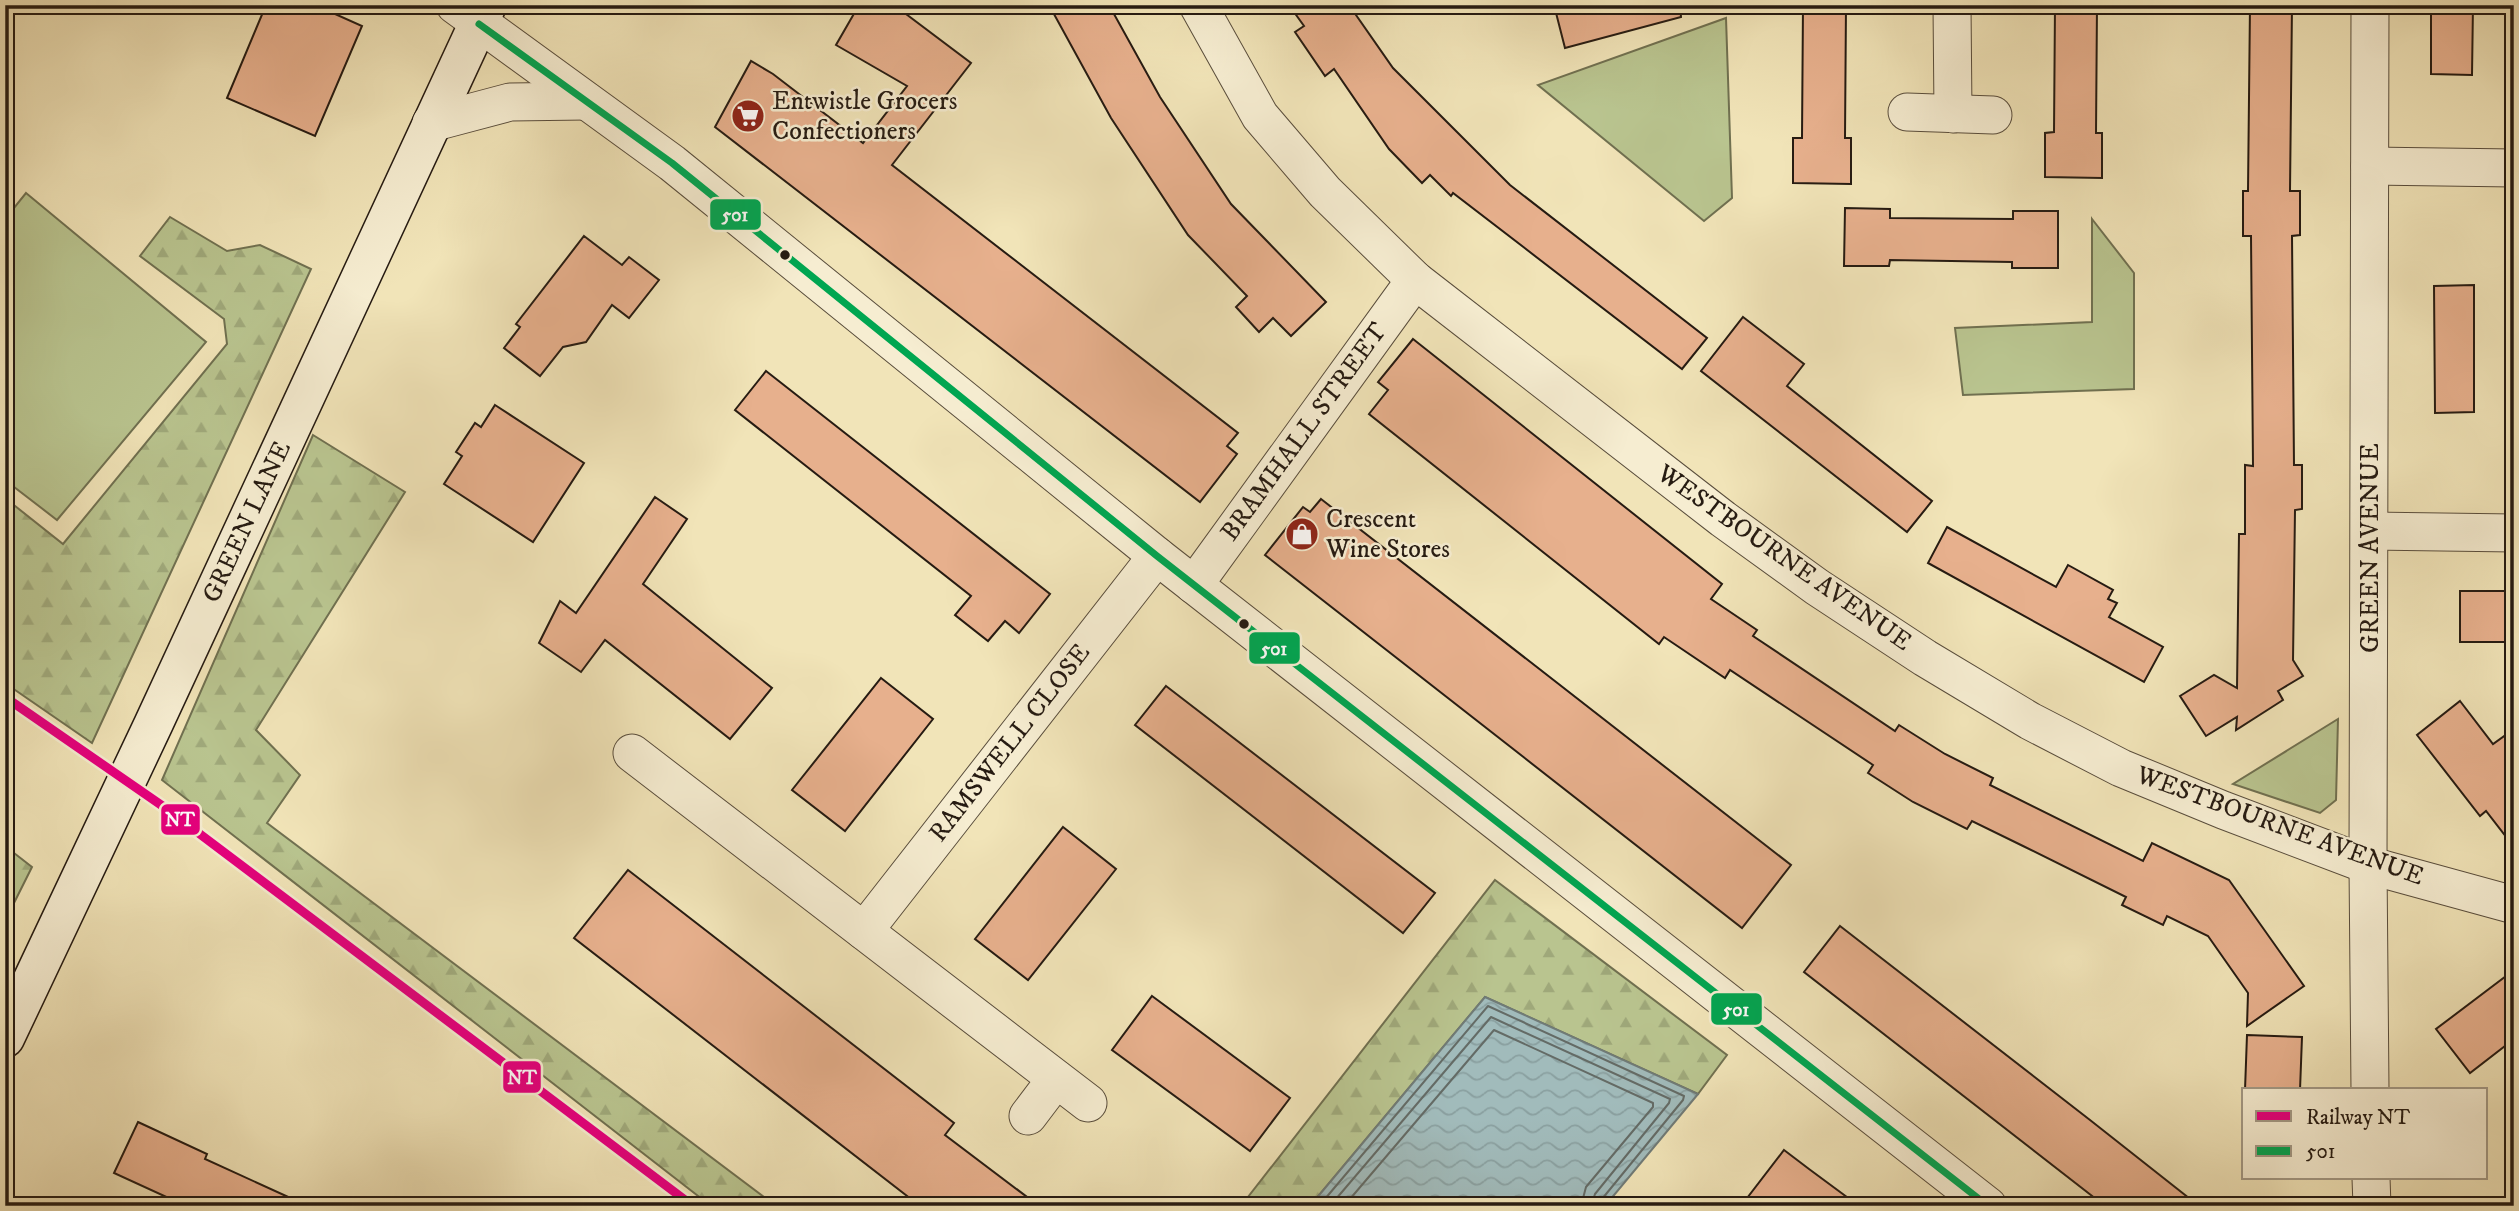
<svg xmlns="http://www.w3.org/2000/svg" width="2519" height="1211" font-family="'IM FELL DW Pica',serif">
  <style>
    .green { fill: #b9c48f; stroke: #707050; stroke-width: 2 }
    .forest { fill: url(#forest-firs); stroke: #707050; stroke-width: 2 }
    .water { fill: url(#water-waves); stroke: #707b77; stroke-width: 2 }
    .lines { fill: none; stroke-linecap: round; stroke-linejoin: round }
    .shore { stroke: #646b66; stroke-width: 2 }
    .building { fill: #e7b08d; stroke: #261b12; stroke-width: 2 }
    .street-casing { stroke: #594d3c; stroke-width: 39 }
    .secondary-casing { stroke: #261b12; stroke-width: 41 }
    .street { stroke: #f6edd1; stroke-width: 37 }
    .secondary { stroke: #f6edd1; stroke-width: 38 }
    .bus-1-casing { stroke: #f6edd1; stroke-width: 12 }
    .bus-1 { stroke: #00a651; stroke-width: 7 }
    .rail-1-casing { stroke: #f6edd1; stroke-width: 14 }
    .rail-1 { stroke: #e5007d; stroke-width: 9 }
    .bus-dot { fill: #261b12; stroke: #f6edd1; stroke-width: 2.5 }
    .labels { text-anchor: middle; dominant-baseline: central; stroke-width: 5; stroke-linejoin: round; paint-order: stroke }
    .poi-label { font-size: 26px; fill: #261b12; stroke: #f6edd1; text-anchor: start }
    .street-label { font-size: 26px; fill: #261b12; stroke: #f6edd1 }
    .line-badge { stroke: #f6edd1; stroke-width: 2.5 }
    .badge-label { font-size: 19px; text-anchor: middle; font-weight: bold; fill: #fff }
  </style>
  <defs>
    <pattern id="forest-firs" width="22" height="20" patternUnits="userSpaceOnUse" patternTransform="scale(1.75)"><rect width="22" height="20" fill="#b9c48f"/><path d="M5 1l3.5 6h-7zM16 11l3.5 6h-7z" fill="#9fa87a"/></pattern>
    <pattern id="water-waves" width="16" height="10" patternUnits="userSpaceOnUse" patternTransform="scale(1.75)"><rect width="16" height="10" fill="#a1bbbb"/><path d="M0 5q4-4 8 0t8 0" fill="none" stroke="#8aa0a0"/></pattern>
  </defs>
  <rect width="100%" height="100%" fill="#f1e4b8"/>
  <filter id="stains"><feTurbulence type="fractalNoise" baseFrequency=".00286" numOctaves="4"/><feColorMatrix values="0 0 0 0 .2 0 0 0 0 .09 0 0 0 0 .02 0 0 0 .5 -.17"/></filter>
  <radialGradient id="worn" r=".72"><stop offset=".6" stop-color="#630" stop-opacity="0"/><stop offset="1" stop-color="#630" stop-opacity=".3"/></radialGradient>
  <g class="green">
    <path d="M1726,18L1732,198L1704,221L1538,85Z"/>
    <path d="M26,193L206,342L57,520L5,480V219Z"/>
    <path d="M2092,219L2134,273V389L1963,395L1955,328L2092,322Z"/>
    <path d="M2338,719L2336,800L2320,813L2233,784Z"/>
  </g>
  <g class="forest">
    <path d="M170,217L227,251L260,245L311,269L92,743L5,683V498L63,544L227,344L224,319L140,256Z"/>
    <path d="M313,435L405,492L256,730L300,775L267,823L776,1206H711L162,780Z"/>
    <path d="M5,846L32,867L5,921Z"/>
    <path d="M1495,880L1727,1055L1698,1094L1485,997L1310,1206H1241Z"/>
  </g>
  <path class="water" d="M1485,997L1698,1094L1605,1206H1310Z"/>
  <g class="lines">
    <g class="shore">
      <path d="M1319,1206L1488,1006L1684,1096L1683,1100L1602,1199L1600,1206"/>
      <path d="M1330,1206L1491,1017L1670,1099L1669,1103L1595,1194L1591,1206"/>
      <path d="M1344,1206L1494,1030L1653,1103V1107L1586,1187L1581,1206"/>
    </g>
  </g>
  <g class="building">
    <path d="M266,5H315L362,26L315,136L227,98Z"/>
    <path d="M859,5H894L971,63L892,165L1238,433L1227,446L1237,454L1200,502L715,127L751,61L773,74L863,143L907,86L836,45Z"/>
    <path d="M1049,5H1109L1160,97L1231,204L1326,302L1291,336L1273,318L1259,332L1236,307L1247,296L1188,235L1111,118Z"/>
    <path d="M1289,5H1349L1393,68L1510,185L1707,338L1682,369L1453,193L1451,196L1430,175L1422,183L1389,149L1334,69L1325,76L1295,32L1304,26Z"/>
    <path d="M1554,5H1680L1681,17L1565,48Z"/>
    <path d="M1803,5H1846L1845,138H1851V184L1793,183V138H1802Z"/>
    <path d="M2055,5H2097L2096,133H2102V178L2045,177V133L2054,132Z"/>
    <path d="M2250,5H2292L2290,191H2300V235L2292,236L2294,465H2302V509L2295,510L2293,660L2303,676L2278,691L2283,700L2236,730L2237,717L2206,736L2180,696L2214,675L2237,688L2239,534H2245V465L2253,466L2251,236H2243V191H2248Z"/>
    <path d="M2431,5H2473L2472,75L2431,74Z"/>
    <path d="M1845,208L1890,209V218L2013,219V211H2058V268H2012V262L1890,260L1889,266H1844Z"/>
    <path d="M584,236L622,265L629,257L659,280L629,318L612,305L586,342L563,347L540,376L504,348L520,327L516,324Z"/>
    <path d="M2474,285V412L2435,413L2434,286Z"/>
    <path d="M1743,317L1804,364L1787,386L1932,501L1907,532L1701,371Z"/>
    <path d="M1413,339L1722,584L1711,599L1757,630L1753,636L1895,731L1899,725L1945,754L1993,778L1990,785L2143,861L2152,843L2229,880L2304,986L2247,1026L2248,993L2208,936L2167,916L2163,925L2122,905L2126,897L2023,846L1972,821L1967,829L1913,802L1868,773L1873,765L1730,670L1725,678L1664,637L1659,644L1369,414L1388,390L1378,382Z"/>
    <path d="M766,371L1050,594L1019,633L1005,621L988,641L955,615L971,596L735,410Z"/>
    <path d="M495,405L584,463L533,542L444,484L462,456L456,452L475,423L481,427Z"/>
    <path d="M655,497L687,519L643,584L772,688L730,739L605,640L581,672L539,643L560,601L576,613Z"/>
    <path d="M1321,499L1791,865L1742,928L1265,555L1303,507L1310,512Z"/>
    <path d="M1947,527L2056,587L2068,565L2113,590L2108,599L2117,603L2109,617L2163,647L2144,682L1928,563Z"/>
    <rect x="2460" y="591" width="54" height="51"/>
    <path d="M881,678L933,719L845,831L792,790Z"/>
    <path d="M1166,686L1435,893L1403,933L1135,725Z"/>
    <path d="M2460,701L2493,744L2514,729V847L2486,811L2480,816L2417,735Z"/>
    <path d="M1063,827L1116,869L1028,980L975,939Z"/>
    <path d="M628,870L954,1123L945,1135L1039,1206H920L574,938Z"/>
    <path d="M1840,926L2090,1120L2199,1206H2105L1804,972Z"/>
    <path d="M2514,970V1039L2470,1073L2436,1029Z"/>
    <path d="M1152,996L1290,1098L1250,1151L1112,1050Z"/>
    <path d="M2247,1035L2302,1037L2300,1090H2245Z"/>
    <path d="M138,1122L207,1154L205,1159L308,1206H186L114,1173Z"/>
    <path d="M1784,1150L1809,1169L1859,1206H1741Z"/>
  </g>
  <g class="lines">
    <defs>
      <g id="street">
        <path d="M455,5L672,163L1157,556L1988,1206"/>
        <path d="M1198,5L1260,116L1325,192L1415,280L1723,519L1817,587L1925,658L2030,721L2121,768L2223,810L2368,865L2514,905"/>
        <path d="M1952,5L1953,114"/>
        <path d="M2370,5L2368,865L2370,1090"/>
        <path d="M1907,112L1993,115"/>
        <path d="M431,123L510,102L586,101"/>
        <path d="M2370,166L2514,168"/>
        <path d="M2370,531L2514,533"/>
        <path d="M1194,585L1415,280"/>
        <path d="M632,753L1088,1103"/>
        <path d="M864,931L1157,556"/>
        <path d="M1028,1116L1056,1079"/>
        <path d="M2371,1178L2372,1206"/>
      </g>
      <path id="secondary" d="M5,1038L153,725L487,5"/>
    </defs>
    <use href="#street" class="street-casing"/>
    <use href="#secondary" class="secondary-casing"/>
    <use href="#street" class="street"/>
    <use href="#secondary" class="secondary"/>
    <defs>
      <path id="bus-1" d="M479,24L672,163L1157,556L1988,1206"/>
    </defs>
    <use href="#bus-1" class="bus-1-casing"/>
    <use href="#bus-1" class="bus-1"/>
    <defs>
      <path id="rail-1" d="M5,697L164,807L693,1206"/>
    </defs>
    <use href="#rail-1" class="rail-1-casing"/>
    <use href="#rail-1" class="rail-1"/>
  </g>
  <defs>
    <symbol id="supermarket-disc" viewBox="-11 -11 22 22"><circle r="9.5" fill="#8f2418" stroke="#f6edd1"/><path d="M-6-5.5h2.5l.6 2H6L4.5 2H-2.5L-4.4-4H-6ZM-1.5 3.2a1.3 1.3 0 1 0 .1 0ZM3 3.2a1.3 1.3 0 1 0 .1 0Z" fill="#fff"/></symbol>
    <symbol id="shop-disc" viewBox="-11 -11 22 22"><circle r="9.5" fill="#8f2418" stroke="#f6edd1"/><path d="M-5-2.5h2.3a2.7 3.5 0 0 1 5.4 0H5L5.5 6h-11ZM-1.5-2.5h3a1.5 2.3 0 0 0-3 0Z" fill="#fff"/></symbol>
  </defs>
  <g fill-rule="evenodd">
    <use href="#supermarket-disc" x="729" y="97" width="38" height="38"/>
    <use href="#shop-disc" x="1283" y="515" width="38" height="38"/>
  </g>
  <g class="bus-dot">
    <circle cx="785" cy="255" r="6"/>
    <circle cx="1244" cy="624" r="6"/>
  </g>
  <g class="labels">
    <g class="poi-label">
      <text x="772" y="101">Entwistle Grocers<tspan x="772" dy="30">Confectioners</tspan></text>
      <text x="1326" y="519">Crescent<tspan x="1326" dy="30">Wine Stores</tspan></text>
    </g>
    <g class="street-label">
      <text transform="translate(1304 432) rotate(-54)">BRAMHALL STREET</text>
      <text transform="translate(247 522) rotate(-65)">GREEN LANE</text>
      <text transform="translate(2370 548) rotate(-90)">GREEN AVENUE</text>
      <text transform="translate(1784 558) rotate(35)">WESTBOURNE AVENUE</text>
      <text transform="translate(1010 743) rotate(-52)">RAMSWELL CLOSE</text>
      <text transform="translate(2280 826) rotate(20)">WESTBOURNE AVENUE</text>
    </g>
  </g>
  <g class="line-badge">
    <rect x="709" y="198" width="53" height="33" rx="7" fill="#00a651"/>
    <rect x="1248" y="631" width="53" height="34" rx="7" fill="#00a651"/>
    <rect x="160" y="803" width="41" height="33" rx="7" fill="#e5007d"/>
    <rect x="1710" y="992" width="53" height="34" rx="7" fill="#00a651"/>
    <rect x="502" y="1060" width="40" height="34" rx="7" fill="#e5007d"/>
  </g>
  <g class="badge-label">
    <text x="735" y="221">501</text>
    <text x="1274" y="655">501</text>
    <text x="180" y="826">NT</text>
    <text x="1736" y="1016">501</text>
    <text x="522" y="1084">NT</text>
  </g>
  <rect width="2519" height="1211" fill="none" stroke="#f1e4b8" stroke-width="28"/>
  <rect x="7" y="7" width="2505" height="1197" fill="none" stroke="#261b12" stroke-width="3.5"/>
  <rect x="14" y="14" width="2491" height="1183" fill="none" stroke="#261b12" stroke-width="2"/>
  <rect x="2242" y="1088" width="245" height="91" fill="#f6edd1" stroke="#a39985" stroke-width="2"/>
  <rect x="2256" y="1111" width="35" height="10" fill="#e5007d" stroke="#a39985" stroke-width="2"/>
  <text x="2306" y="1124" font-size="21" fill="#261b12">Railway NT</text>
  <rect x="2256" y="1146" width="35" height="10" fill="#00a651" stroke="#a39985" stroke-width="2"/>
  <text x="2306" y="1158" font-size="21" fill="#261b12">501</text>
  <rect width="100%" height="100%" filter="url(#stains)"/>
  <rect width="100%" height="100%" fill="url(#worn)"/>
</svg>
